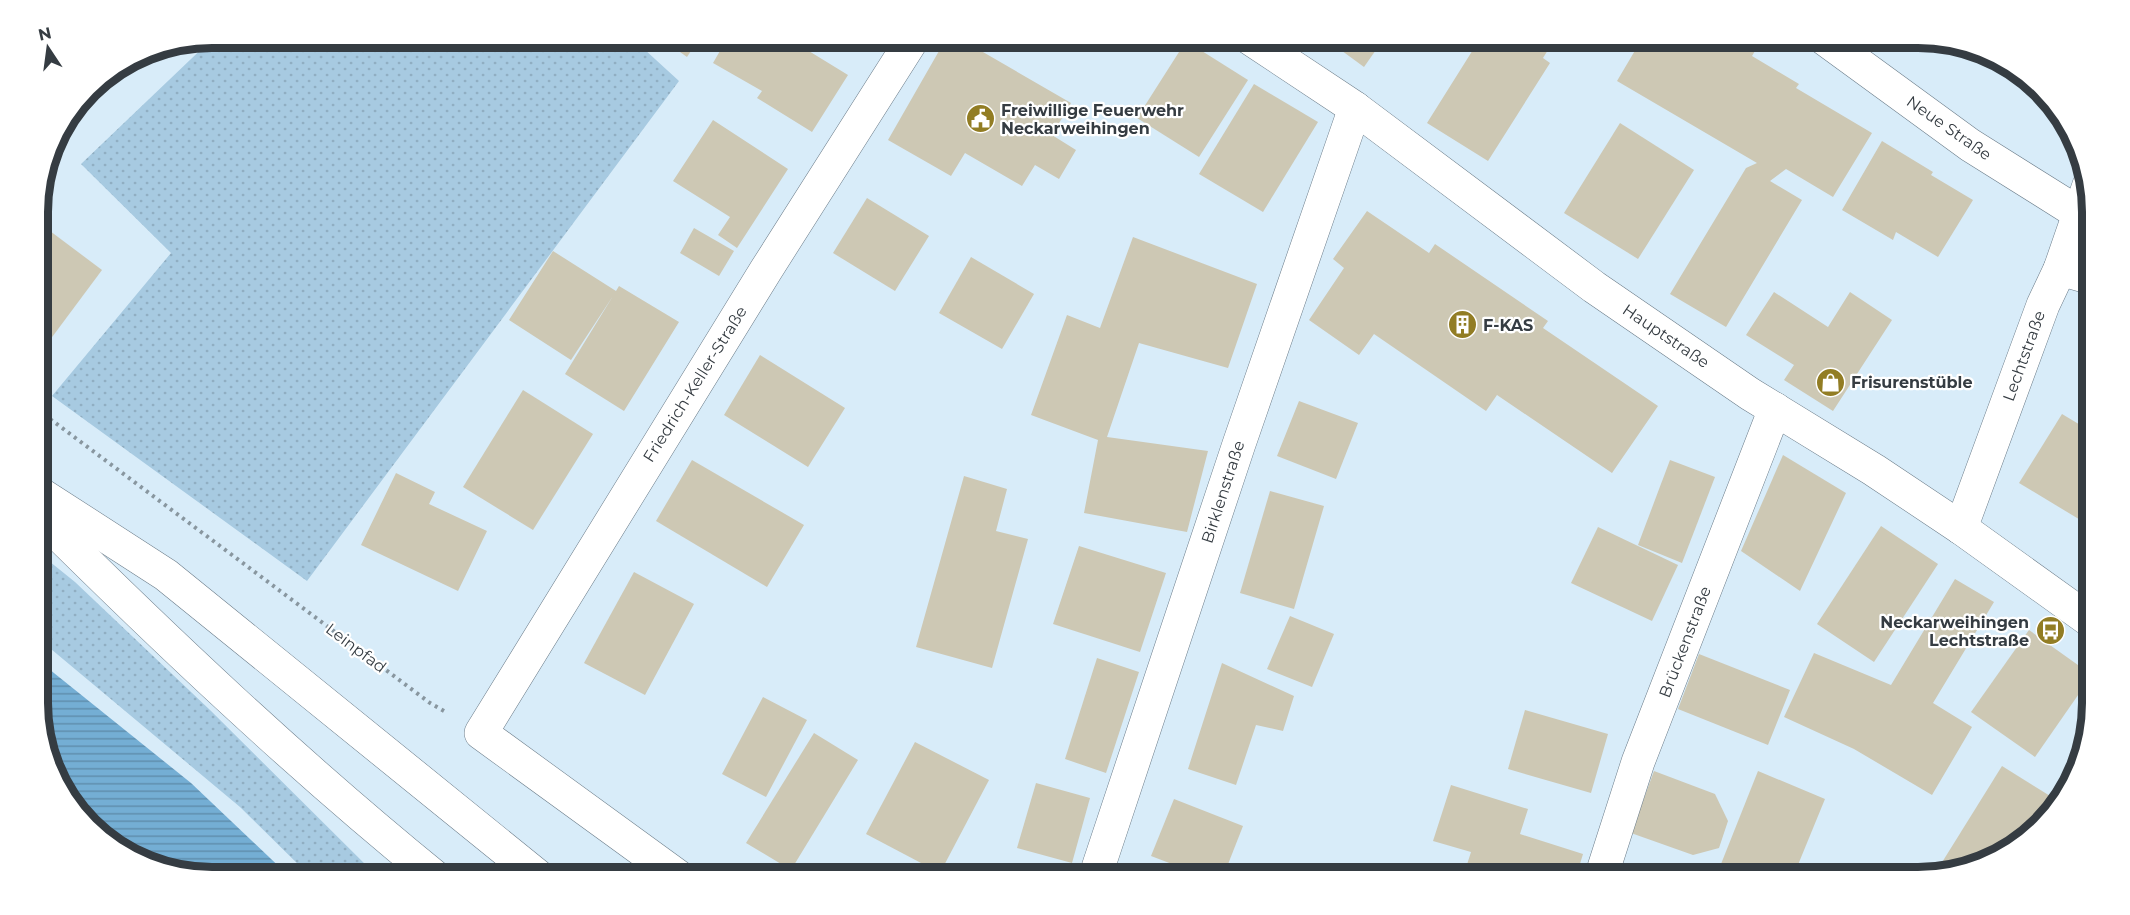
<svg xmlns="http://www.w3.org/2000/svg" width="2130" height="915" font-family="Montserrat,sans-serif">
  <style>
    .grass { fill: url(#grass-dots) }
    .water { fill: url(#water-rules) }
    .building { fill: #cdc8b4 }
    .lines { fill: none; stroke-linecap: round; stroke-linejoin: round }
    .street-casing { stroke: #6b7c89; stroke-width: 34 }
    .secondary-casing { stroke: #6b7c89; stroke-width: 34 }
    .path { stroke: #88969f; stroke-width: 4; stroke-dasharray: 3 4.5; stroke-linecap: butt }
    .street { stroke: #fff; stroke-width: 33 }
    .secondary { stroke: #fff; stroke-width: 33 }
    .labels { text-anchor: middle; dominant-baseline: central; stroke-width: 4.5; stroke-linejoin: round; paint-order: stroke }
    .poi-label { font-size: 16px; font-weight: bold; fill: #353c42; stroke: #fff; text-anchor: start }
    .street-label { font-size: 16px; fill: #353c42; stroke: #fff }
    .rim { fill: none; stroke: #353c42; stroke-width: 8 }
  </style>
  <defs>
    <pattern id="grass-dots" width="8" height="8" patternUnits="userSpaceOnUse" patternTransform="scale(1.5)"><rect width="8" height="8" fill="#a7cae1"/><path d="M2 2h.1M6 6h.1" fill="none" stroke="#90aec2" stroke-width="1.8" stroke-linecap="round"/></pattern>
    <pattern id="water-rules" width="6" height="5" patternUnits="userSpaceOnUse" patternTransform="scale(1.5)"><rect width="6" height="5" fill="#74aed4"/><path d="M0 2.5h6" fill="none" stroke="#608fae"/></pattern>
  </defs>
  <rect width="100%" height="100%" fill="#d8ecf9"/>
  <g class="grass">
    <path d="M213,38H632L679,81L307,581L52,396L171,253L81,164Z"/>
    <path d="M39,553L75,582L210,710L378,877H311L240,807L39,639Z"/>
  </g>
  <path class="water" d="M39,661L191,783L290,877H212L145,864L74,810L39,726Z"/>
  <g class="building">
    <path d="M659,37H700L687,57Z"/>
    <path d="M728,37H786L848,75L812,132L757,98L762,91L713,63Z"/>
    <path d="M947,37H957L1071,103L1052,135L1076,150L1059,179L1035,165L1022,186L965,153L951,176L888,140Z"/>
    <path d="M1323,37H1385L1364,67Z"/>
    <path d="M1481,37H1556L1543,58L1550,63L1488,161L1427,123Z"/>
    <path d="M1643,37H1732L1755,51L1752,56L1799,84L1796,88L1872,133L1833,197L1786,169L1770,181L1802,200L1726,327L1670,294L1746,168L1757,163L1617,81Z"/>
    <path d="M1186,41L1248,80L1199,157L1137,118Z"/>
    <path d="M1254,84L1318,122L1263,212L1199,174Z"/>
    <path d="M713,120L788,169L737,248L718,235L730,217L673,181Z"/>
    <path d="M1620,123L1694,170L1638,259L1564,213Z"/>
    <path d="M1882,141L1933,172L1931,175L1973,200L1938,257L1896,232L1893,240L1842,210Z"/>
    <path d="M867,198L929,236L895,291L833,253Z"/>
    <path d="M1367,211L1429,253L1435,244L1548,321L1543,328L1658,406L1612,473L1497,395L1486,411L1374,334L1359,355L1309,320L1344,268L1333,259Z"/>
    <path d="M38,222L102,270L38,356Z"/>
    <path d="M694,228L734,251L719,276L680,253Z"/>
    <path d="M1133,237L1257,284L1228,368L1139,343L1107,437L1208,451L1187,532L1084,513L1098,440L1031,415L1067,315L1100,328Z"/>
    <path d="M553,251L616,291L619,286L679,322L624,411L565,374L613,296L571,360L509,320Z"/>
    <path d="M971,257L1034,294L1002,349L939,313Z"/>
    <path d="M1774,292L1828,327L1850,292L1892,320L1833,411L1784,380L1794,365L1746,335Z"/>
    <path d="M760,355L845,408L808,467L724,415Z"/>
    <path d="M523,390L593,434L533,530L463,487Z"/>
    <path d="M1299,401L1358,423L1336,479L1277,456Z"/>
    <path d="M2062,414L2092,432V527L2019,483Z"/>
    <path d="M1783,455L1846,493L1800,591L1741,551Z"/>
    <path d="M692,460L804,525L767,587L656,521Z"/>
    <path d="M1670,460L1715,477L1682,563L1638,545Z"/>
    <path d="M396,473L435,492L429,504L487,531L458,591L361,545Z"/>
    <path d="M964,476L1007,489L996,531L1028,539L992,668L916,647Z"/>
    <path d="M1270,491L1324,506L1294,609L1240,593Z"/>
    <path d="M1881,526L1938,564L1874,662L1817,624Z"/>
    <path d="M1598,527L1678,565L1652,621L1571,583Z"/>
    <path d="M1079,546L1166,573L1140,652L1053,624Z"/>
    <path d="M634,572L694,604L645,695L584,663Z"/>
    <path d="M1955,579L1994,602L1933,703L1972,727L1932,795L1854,749L1784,717L1814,653L1891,685Z"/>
    <path d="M1290,616L1334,634L1312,687L1267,669Z"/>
    <path d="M2029,630L2092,675L2035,757L1971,712Z"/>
    <path d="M1699,654L1790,690L1768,745L1678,709Z"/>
    <path d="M1097,658L1139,672L1106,773L1065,759Z"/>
    <path d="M1222,663L1294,696L1283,731L1256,725L1236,785L1188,769Z"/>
    <path d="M763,697L807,720L766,797L722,774Z"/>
    <path d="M1525,710L1608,734L1591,793L1508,769Z"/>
    <path d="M814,733L858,760L791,870L746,843Z"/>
    <path d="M915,742L989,780L940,873L866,834Z"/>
    <path d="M2002,766L2055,799L2015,848L1939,874L1936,872Z"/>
    <path d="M1654,771L1715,794L1728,821L1719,848L1693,855L1631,833Z"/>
    <path d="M1758,771L1825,799L1793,877H1754L1721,864Z"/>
    <path d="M1036,783L1090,798L1072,863L1017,848Z"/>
    <path d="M1451,785L1528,809L1520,834L1583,854L1576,877H1463L1471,852L1433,841Z"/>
    <path d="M1174,799L1243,826L1223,877H1206L1151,856Z"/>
    <path d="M1426,866L1460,877H1422Z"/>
  </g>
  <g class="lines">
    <defs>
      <g id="street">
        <path d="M1248,37L1355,108L1594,287L1750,394L1874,470L1961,528"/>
        <path d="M1822,37L1970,145L2080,214"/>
        <path d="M2060,269L2091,278"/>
        <path d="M679,877L481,733L766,270L914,37"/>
        <path d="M1095,877L1239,444L1355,108"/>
        <path d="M1601,877L1638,762L1775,409"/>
      </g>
      <g id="secondary">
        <path d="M2089,185L2060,269L2043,305L1961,528L2092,622"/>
        <path d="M39,493L166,575L539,877"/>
        <path d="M39,515C166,641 296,764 435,877"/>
      </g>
    </defs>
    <use href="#street" class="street-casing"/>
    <use href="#secondary" class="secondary-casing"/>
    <path class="path" d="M38,410L430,703L444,711"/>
    <use href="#street" class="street"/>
    <use href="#secondary" class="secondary"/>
  </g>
  <defs>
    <symbol id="civic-disc" viewBox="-11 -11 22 22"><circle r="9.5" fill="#927d24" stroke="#fff"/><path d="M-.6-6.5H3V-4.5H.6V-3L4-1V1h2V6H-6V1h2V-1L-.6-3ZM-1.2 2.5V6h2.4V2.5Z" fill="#fff"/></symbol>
    <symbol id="building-disc" viewBox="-11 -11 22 22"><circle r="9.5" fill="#927d24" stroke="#fff"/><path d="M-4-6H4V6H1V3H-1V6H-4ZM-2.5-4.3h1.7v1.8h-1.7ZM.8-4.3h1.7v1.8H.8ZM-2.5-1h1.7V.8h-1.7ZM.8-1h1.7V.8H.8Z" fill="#fff"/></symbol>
    <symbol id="shop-disc" viewBox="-11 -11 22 22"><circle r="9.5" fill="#927d24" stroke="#fff"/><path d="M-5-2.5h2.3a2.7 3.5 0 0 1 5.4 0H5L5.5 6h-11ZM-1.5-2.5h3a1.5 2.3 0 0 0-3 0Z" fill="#fff"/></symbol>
    <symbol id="bus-disc" viewBox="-11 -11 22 22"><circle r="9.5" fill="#927d24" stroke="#fff"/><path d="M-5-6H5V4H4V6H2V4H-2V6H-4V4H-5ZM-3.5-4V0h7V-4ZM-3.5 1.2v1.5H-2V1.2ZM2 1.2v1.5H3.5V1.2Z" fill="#fff"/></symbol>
  </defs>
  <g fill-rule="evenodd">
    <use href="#civic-disc" x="964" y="102" width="33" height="33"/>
    <use href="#building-disc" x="1446" y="308" width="33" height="33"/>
    <use href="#shop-disc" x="1814" y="366" width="33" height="33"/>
    <use href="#bus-disc" x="2034" y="614" width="33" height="33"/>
  </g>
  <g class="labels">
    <g class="poi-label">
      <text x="1001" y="110">Freiwillige Feuerwehr<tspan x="1001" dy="18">Neckarweihingen</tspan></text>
      <text x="1483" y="325">F-KAS</text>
      <text x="1851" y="382">Frisurenstüble</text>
      <text x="2029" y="622" text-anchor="end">Neckarweihingen<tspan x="2029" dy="18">Lechtstraße</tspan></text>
    </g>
    <g class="street-label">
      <text transform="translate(1949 128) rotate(35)">Neue Straße</text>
      <text transform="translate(1666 336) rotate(34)">Hauptstraße</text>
      <text transform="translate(2024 356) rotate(-70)">Lechtstraße</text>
      <text transform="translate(695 384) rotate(-58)">Friedrich-Keller-Straße</text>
      <text transform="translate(1223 492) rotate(-72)">Birklenstraße</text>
      <text transform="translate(1685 642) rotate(-69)">Brückenstraße</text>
      <text transform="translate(356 648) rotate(37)">Leinpfad</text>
    </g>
  </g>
  <path d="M0 0H2130V915H0ZM212 48H1918A164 164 0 0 1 2082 212V703A164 164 0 0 1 1918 867H212A164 164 0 0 1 48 703V212A164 164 0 0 1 212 48Z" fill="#fff" fill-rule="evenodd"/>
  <path class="rim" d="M212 48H1918A164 164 0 0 1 2082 212V703A164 164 0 0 1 1918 867H212A164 164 0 0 1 48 703V212A164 164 0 0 1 212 48Z"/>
  <g transform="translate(48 48) rotate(347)" stroke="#ffffff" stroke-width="4.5" paint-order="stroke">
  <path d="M0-4.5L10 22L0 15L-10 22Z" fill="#353c42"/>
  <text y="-9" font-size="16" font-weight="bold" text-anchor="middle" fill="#353c42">N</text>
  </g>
</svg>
